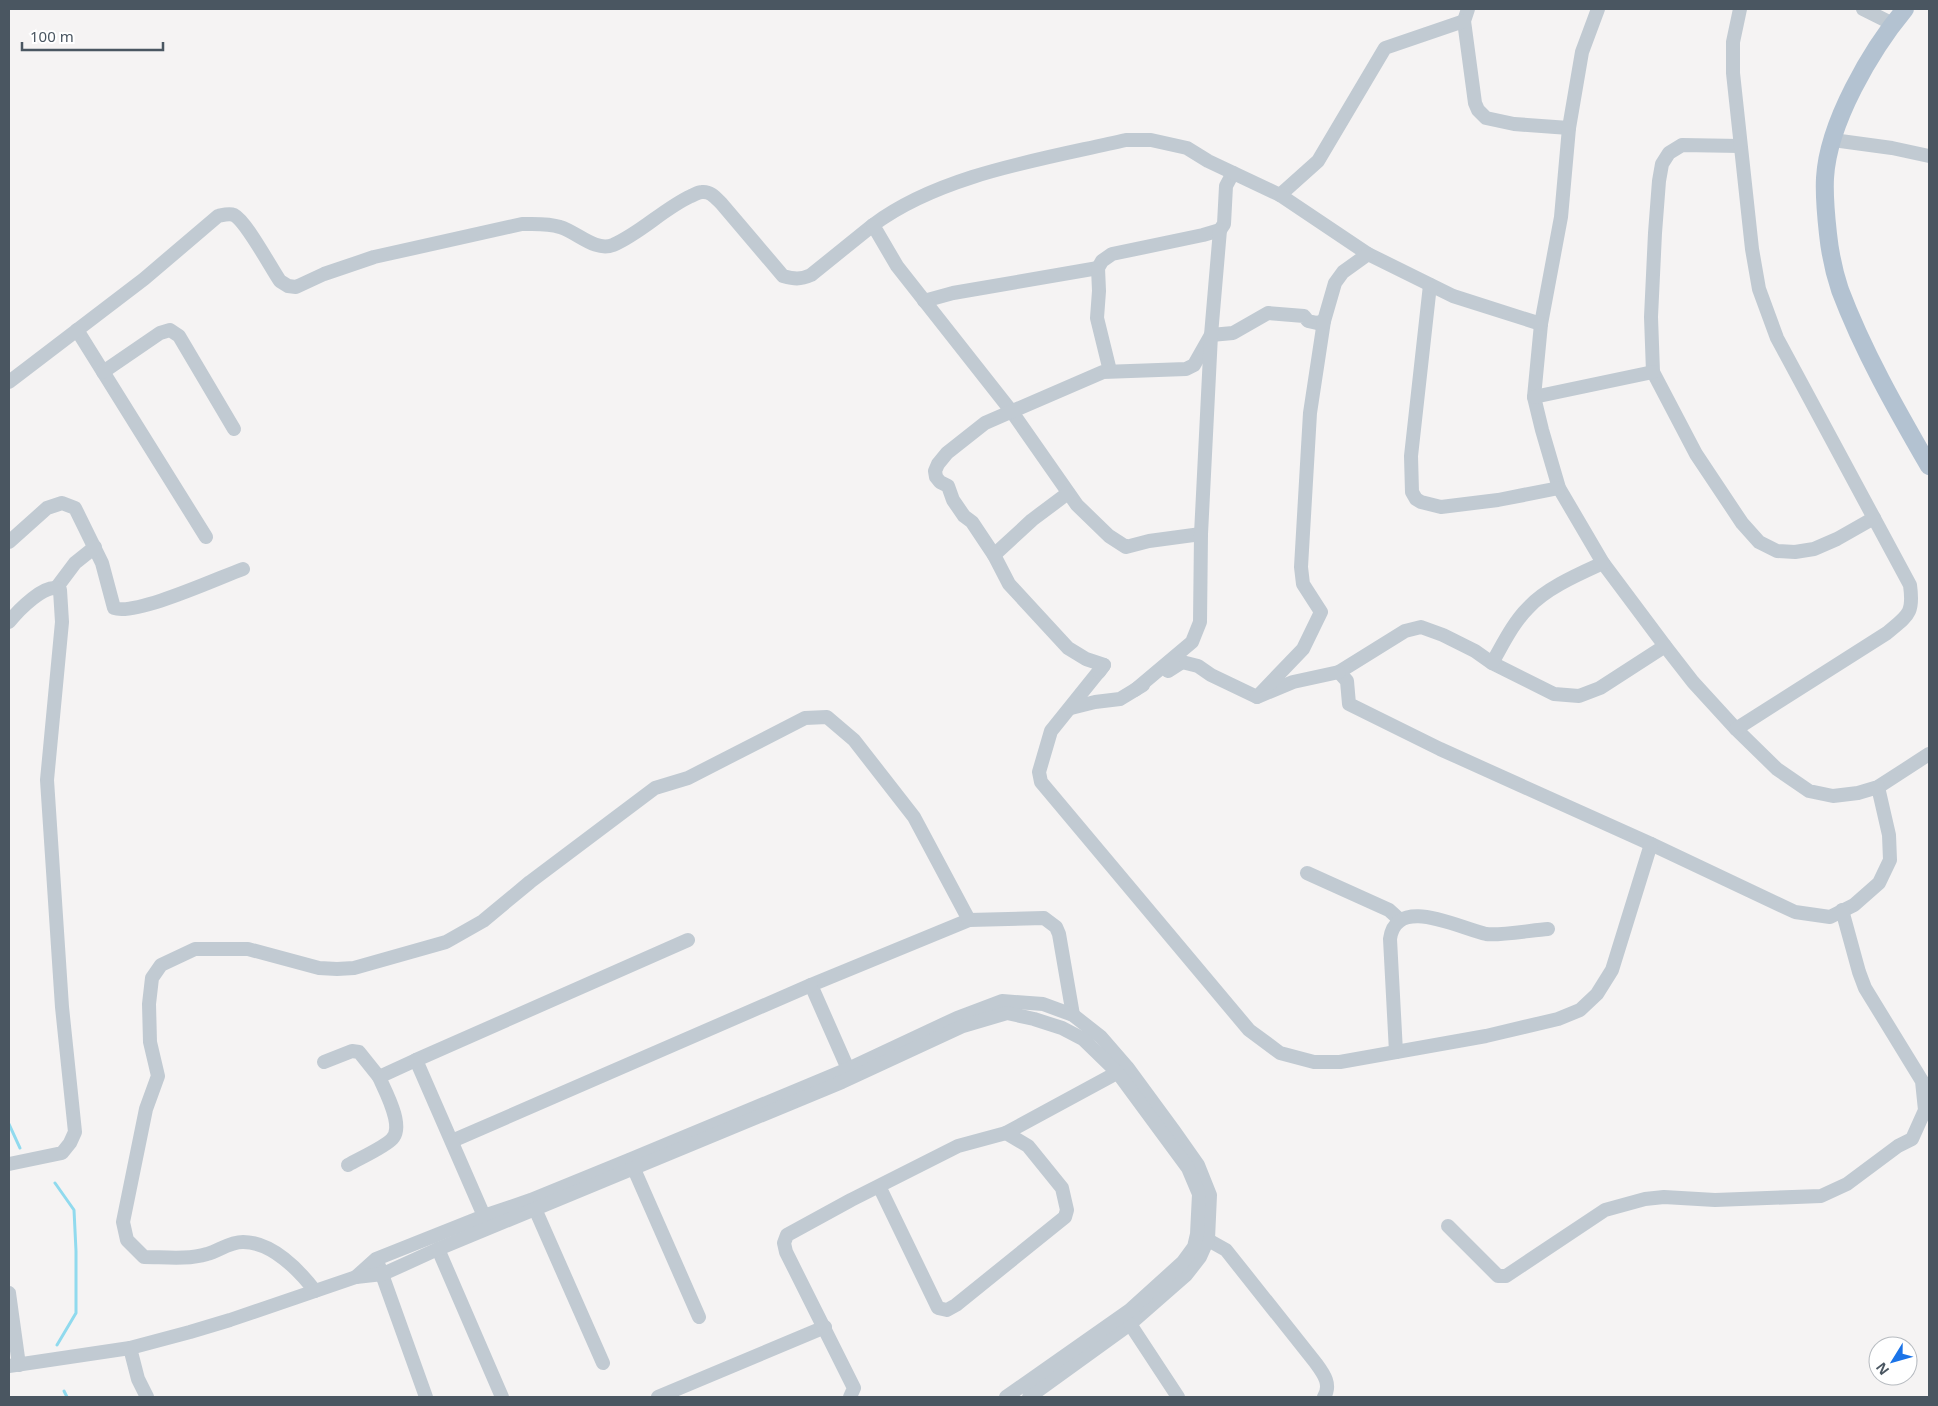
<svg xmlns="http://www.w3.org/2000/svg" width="1938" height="1406" font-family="'Noto Sans',sans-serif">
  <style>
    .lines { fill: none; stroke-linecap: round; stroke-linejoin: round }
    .stream { stroke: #90daee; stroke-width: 3 }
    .minor { stroke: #c1cad2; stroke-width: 14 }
    .major { stroke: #b3c2d1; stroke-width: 18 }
  </style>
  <rect width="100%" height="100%" fill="#f5f3f3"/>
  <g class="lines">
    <g class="stream">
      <path d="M9,1124L20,1148"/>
      <path d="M55,1183L74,1210L76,1251V1313L57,1345"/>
      <path d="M64,1391L67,1397"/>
    </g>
    <g class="minor">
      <path d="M1468,9L1464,21L1475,103L1478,110L1486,118L1514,124L1569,128"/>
      <path d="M1598,9L1582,52L1569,128L1561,217L1541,324L1534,397L1542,430L1559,488L1603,563L1665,646L1693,682L1736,729L1777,769L1809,791L1833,796L1858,793L1878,787L1929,754"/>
      <path d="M1863,9L1893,24"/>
      <path d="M1833,140L1892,148L1929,156"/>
      <path d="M1740,146L1682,145L1669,153L1662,164L1659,181L1655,233L1651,317L1653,372L1696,454L1742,523L1759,542L1777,551L1795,552L1814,549L1837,539L1874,518"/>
      <path d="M1280,195L1318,161L1385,48L1464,21"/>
      <path d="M1430,285L1411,456L1412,492L1416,499L1421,502L1441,507L1498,500L1559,488"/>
      <path d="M924,301L953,293L1098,268"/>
      <path d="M77,330L206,537"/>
      <path d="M1110,371L1097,318L1099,291L1098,268L1102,261L1112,254L1203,235L1220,230L1224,224L1226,186L1233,173"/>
      <path d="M103,372L160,333L170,330L179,336L234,429"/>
      <path d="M9,382L144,279L218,216C223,215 229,213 234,215C246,221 271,268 280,281L288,286L296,287L324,274L374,257L522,224C535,224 548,223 560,227C577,232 595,252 613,245C641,233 663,209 691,196C694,195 698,192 702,192C710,191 715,197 721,203L783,276C794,279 800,280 811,275L873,225"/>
      <path d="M1534,397L1653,372"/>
      <path d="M1201,534L1149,541L1126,547L1109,536L1077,505L1012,412L897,266L873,225C941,174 1044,159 1126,140H1151L1187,148L1208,161L1280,195L1368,254L1453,296L1541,324"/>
      <path d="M9,542L47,508L62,503L75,508L102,563L114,608C136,616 218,578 243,569"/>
      <path d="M994,555L1032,520L1068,493"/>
      <path d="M57,587L75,563L95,547"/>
      <path d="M9,622C17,612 47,580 60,590L62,622L47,780L62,1007L75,1132L70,1143L62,1153L9,1164"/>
      <path d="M1665,646L1600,688L1579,696L1554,694L1492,663L1475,651L1443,635L1421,627L1405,631L1339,672L1347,681L1349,704L1440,749L1651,844L1795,912L1830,917L1854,905L1879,883L1890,860L1889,835L1878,787"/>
      <path d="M1492,663C1503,644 1513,623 1528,608C1546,588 1579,574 1603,563"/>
      <path d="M1104,665L1051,731L1039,772L1041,782L1249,1030L1280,1053L1314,1062H1340L1486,1036L1558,1019L1580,1010L1597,994L1612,970L1651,844"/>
      <path d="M1168,671L1182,662L1198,666L1211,675L1257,697L1293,682L1339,672"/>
      <path d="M1099,672L1104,665L1086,659L1068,648L1009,584L994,555L972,522L964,516L953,500L948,486L940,482L936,477L935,471L938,464L947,453L985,423L1103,372L1186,369L1194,365L1211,335L1233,333L1268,313L1304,316L1308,321L1317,323L1324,321"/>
      <path d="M1135,690L1192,642L1200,622L1201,534L1211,335L1220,230"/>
      <path d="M1257,697L1303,649L1321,612L1303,584L1301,567L1310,413L1324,321L1335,283L1343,272L1368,254"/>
      <path d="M1071,708L1095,702L1120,699L1143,685"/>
      <path d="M1736,729L1887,633C1908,615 1914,614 1910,585L1777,338L1759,289L1752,249L1733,73V42L1740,9"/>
      <path d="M1307,873L1389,910L1400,920"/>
      <path d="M1396,1052L1390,939C1396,894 1461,929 1486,934C1499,936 1533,930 1548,929"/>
      <path d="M324,1062L352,1051L359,1052L379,1077"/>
      <path d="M848,1069L811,985L969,920L1044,918L1056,927L1059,934L1073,1015"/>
      <path d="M1006,1133L1124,1069"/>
      <path d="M452,1141L811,985"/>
      <path d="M630,1160L699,1317"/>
      <path d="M348,1165C358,1159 385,1147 392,1139C405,1126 385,1091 379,1077L416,1060"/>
      <path d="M532,1202L603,1363"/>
      <path d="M484,1216L416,1060L688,940"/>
      <path d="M1448,1226L1498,1276H1506L1605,1210L1645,1199L1664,1197L1715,1200L1821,1196L1847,1184L1898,1146L1912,1139L1925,1110L1922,1081L1865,988L1859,972L1842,910"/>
      <path d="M1201,1236L1226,1250L1315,1362C1323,1373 1332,1384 1324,1397"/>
      <path d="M438,1249L502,1397"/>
      <path d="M379,1266L426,1397"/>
      <path d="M356,1277L376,1259L484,1216L531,1200L629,1160L848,1069L957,1018L1002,1001L1043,1004L1073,1015L1101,1037L1127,1067L1174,1131L1198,1165L1210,1195L1208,1239L1200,1257L1186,1275L1130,1324L1029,1397"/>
      <path d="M315,1291C299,1270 272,1242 243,1242C229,1242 219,1251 207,1254C187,1260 164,1257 144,1257L127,1240L123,1222L146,1109L158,1076L150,1042L149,1004L152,978L161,965L195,949H248L319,968L337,969L354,968L446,942L483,921L530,882L655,788L688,778L805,718L827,717L854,740L914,817L969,920"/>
      <path d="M9,1293L19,1365"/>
      <path d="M1130,1324L1178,1397"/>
      <path d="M130,1348L138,1379L147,1397"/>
      <path d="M9,1366L130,1348L190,1332L230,1320L356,1277L383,1274L438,1249L842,1082L963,1026L1007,1013L1034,1019L1062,1028L1083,1039L1118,1073L1188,1168L1199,1194L1197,1234L1194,1247L1183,1262L1130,1310L1006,1397"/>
      <path d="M658,1397L825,1327"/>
      <path d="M850,1397L854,1388L786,1252L784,1243L787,1235L851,1200L958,1146L1006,1133L1028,1146L1062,1188L1067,1210L1065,1217L956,1305L947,1310L938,1308L879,1186"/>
    </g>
    <path class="major" d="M1905,9C1871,50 1828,123 1825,178C1824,197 1826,216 1828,234C1830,253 1834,272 1840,290C1863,351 1896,409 1929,466"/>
  </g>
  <rect width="1938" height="1406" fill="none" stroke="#4a5661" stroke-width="20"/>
  <g transform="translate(1893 1361) rotate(233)"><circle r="24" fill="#ffffff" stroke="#b7bbc0"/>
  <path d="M0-4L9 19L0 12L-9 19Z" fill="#1a73e8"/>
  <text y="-8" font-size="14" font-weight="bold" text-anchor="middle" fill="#4a5661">N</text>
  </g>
  <path d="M22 42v8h141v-8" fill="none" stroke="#4a5661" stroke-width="2.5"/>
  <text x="30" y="42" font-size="15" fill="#4a5661" stroke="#ffffff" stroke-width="4" paint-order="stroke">100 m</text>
</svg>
